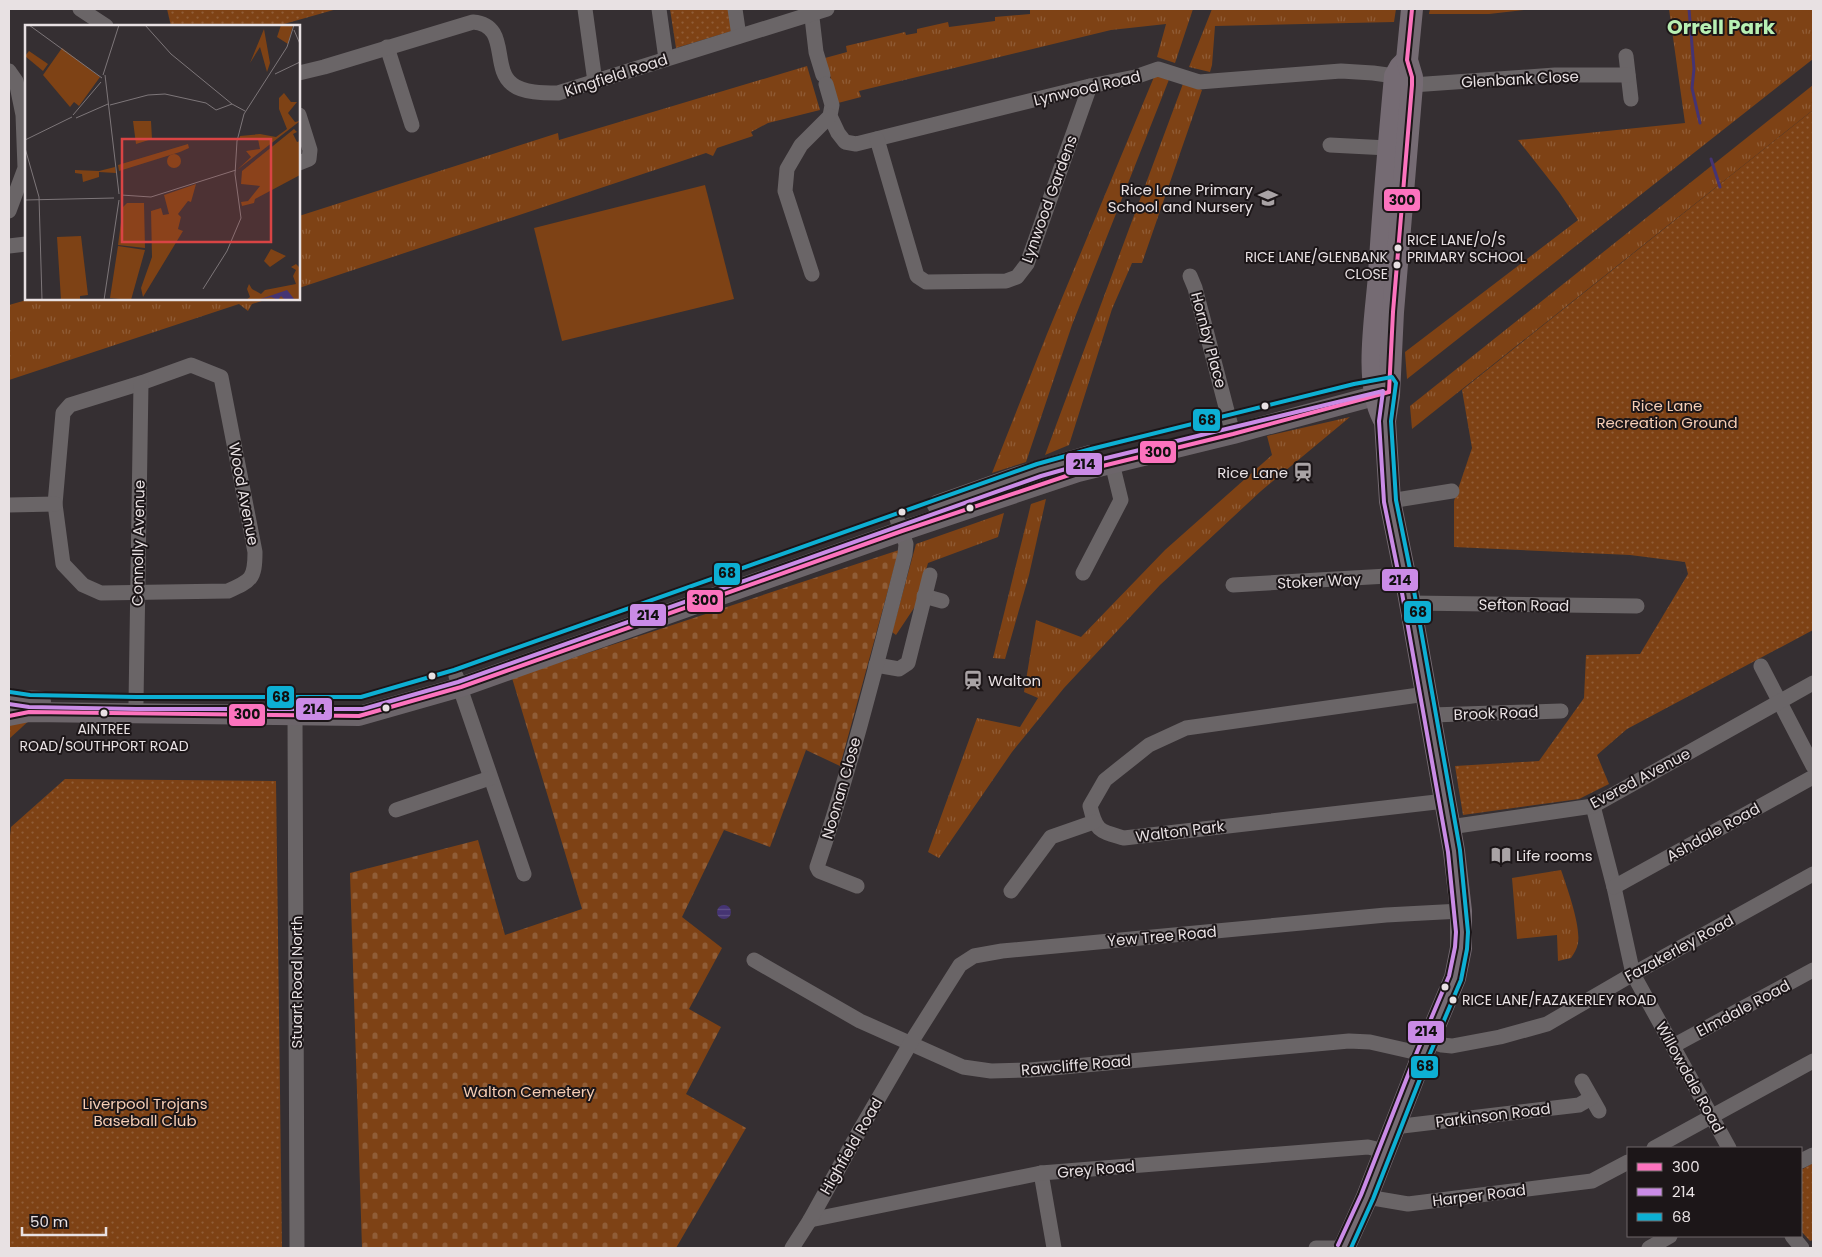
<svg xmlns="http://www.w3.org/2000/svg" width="1822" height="1257" font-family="Poppins,sans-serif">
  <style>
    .grass { fill: url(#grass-tufts) }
    .cemetery { fill: url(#cemetery-stones) }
    .park { fill: url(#park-dots) }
    .garden { fill: #7e4215 }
    .water { fill: url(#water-rules) }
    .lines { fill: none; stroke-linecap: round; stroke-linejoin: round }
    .stream { stroke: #453473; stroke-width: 3 }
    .minor { stroke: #6a6567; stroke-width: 15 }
    .major { stroke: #6c656a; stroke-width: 20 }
    .highway { stroke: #756b73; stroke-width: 22 }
    .bus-1-casing { stroke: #1c1618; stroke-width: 8 }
    .bus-2-casing { stroke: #1c1618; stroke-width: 8 }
    .bus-3-casing { stroke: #1c1618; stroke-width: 8 }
    .bus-1 { stroke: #fc73be; stroke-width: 4 }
    .bus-2 { stroke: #ca8be6; stroke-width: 4 }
    .bus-3 { stroke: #0dafd3; stroke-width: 4 }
    .bus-dot { fill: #e8e1e3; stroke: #1c1618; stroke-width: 2 }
    .labels { text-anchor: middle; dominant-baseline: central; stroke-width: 4; stroke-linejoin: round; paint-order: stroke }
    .bus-label { font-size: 14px; fill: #e8e1e3; stroke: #1c1618; text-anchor: start }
    .street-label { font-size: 15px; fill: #e8e1e3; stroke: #1c1618 }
    .poi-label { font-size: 15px; fill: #e8e1e3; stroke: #1c1618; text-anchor: end }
    .park-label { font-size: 15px; fill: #f6ceb5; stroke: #1c1618 }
    .district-label { font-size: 20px; font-weight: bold; fill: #b8f0b3; stroke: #1c1618 }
    .inset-road { fill: none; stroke: #7d7679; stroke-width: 1 }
    .view { fill: #d94444; fill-opacity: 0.15; stroke: #d94444; stroke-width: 2.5 }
    .inset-edge { fill: none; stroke: #e8e1e3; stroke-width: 2.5 }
    .line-badge { stroke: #1c1618; stroke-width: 2 }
    .pale-badge-label { font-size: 14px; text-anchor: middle; font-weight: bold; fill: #111 }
  </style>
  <defs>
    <pattern id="grass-tufts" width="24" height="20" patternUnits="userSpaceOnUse" patternTransform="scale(1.25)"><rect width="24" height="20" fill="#7e4215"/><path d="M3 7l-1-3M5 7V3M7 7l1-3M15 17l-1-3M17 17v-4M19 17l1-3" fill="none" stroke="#905d37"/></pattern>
    <pattern id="cemetery-stones" width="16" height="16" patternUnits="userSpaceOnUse" patternTransform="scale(1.25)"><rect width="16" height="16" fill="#7e4215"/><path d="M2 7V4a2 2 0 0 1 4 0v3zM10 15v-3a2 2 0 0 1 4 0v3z" fill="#905d37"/></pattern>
    <pattern id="park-dots" width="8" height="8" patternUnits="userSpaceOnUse" patternTransform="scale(1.25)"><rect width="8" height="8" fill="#7e4215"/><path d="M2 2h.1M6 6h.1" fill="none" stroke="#905d37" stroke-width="1.8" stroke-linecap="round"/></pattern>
    <pattern id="water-rules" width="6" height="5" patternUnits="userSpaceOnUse" patternTransform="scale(1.25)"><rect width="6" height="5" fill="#453473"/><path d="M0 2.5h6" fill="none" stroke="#605187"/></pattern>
  </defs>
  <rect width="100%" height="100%" fill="#352f32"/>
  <g class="grass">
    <path d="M1051,9H1193L1175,63L1157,57L1166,24L1111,30L859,91L861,97L838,103L825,58L847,52L846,46L905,32L906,35L917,33V29L948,22L949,27L995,21V17L1030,14V10Z"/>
    <path d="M1212,9H1396L1394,22L1215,26L1212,65L1210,72L1189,67Z"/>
    <path d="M1430,9H1533L1489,14H1429Z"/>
    <path d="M1669,9H1813V59L1407,379L1405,352L1578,220L1559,192L1518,140L1685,123Z"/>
    <path d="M807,66L820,110L768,123L751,132L753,136L717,148L713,156L706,153L299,288V216L558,133L559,140Z"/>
    <path d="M1154,77H1170L1072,325L1026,462L992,473L1047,334Z"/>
    <path d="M1184,81L1202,90L1142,263H1132L1112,309L1069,445L1045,455Z"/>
    <path d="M1813,85V110L1412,429L1410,406Z"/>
    <path d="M30,299H268L252,304L248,311L239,304L9,380V305Z"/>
    <path d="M1350,417L1261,491L1160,585L1064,688L1012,752L939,858L928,852L977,718L1020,727L1038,698L1024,692L1036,620L1081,637L1165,550L1272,455L1267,436Z"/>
    <path d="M1046,499L1029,575L1005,659L993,658L1031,504Z"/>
    <path d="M1004,513L998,537L928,563L916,605L896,635L892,632L916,544Z"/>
    <path d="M33,717L9,739V723Z"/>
    <path d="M1561,870C1567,887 1581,926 1578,943C1577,949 1574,953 1571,958L1558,961L1557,935L1517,939L1512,878Z"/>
  </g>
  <path class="cemetery" d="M899,550L840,766L806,750L770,847L724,830L682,917L722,948L689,1009L721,1027L686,1094L746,1128L676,1248H362L350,873L478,840L505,935L582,909L512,678Z"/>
  <g class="park">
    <path d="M167,9H337L277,26H171Z"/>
    <path d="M670,9H730L732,31L676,48Z"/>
    <path d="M1813,110V630L1627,729L1597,755L1609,784L1579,799L1463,815L1455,766L1539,761L1584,698L1586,655L1640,654L1688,574L1685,562L1630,555L1454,547V501L1472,448L1462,390Z"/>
    <path d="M65,779L276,781L282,1248H9V845L11,827Z"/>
    <path d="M1813,1163V1240L1810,1241L1801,1231V1170Z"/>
  </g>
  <path class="garden" d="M705,185L734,299L562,341L534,228Z"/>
  <circle class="water" cx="724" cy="912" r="7"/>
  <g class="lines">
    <g class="stream">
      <path d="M1689,9L1694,69L1692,88L1700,123"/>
      <path d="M1711,159L1720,187"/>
    </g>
    <g class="minor">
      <path d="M80,9L106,26"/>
      <path d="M585,9L595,82"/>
      <path d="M659,9L666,59"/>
      <path d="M735,9L739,36"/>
      <path d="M811,9L816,52L823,75"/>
      <path d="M387,47L412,125"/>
      <path d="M1626,56L1631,99"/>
      <path d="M9,71L16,81L23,115L25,168L9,211"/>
      <path d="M299,73L324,67L473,22C510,25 491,68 512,84C523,93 544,93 558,93L827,9"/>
      <path d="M826,84L832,105L830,116L838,133L845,142L856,144L1090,86L1135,77L1158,69L1199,82L1341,71L1373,73L1395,76L1412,85L1555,75H1628"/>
      <path d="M299,115L310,150L309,159L299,163"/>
      <path d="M877,139L917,276L926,282L1006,281L1017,277L1027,264L1090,86"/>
      <path d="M1330,145L1388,148"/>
      <path d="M9,246L26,244"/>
      <path d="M812,274L785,191L787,169L801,145L830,116"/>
      <path d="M1190,276L1195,288L1233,434"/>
      <path d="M191,365L221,377L255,552C255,579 251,581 228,591L101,593L83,585L63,564L55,504L63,413L70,405L141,383Z"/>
      <path d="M1390,501L1452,491"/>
      <path d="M9,505L55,504"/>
      <path d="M1083,573L1121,500L1112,463"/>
      <path d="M1233,585L1405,575"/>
      <path d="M924,596L942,601"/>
      <path d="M1410,603L1637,606"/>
      <path d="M876,665L899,669L908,663L930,575"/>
      <path d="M1761,666L1813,766"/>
      <path d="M456,676L524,874"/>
      <path d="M1426,694L1186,728L1149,745L1105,780L1090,806C1096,832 1100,831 1124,838L1445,801"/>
      <path d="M136,703L141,383"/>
      <path d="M1431,715L1561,711"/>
      <path d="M295,716L297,1248"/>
      <path d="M1593,806L1614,887L1633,974L1729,1148"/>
      <path d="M396,810L490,778"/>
      <path d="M1450,827L1593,806L1813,683"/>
      <path d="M857,886L819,871L817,867C852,764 878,659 905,554L906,544L897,519"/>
      <path d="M1614,887L1813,777"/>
      <path d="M1011,891L1051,837L1094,822"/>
      <path d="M754,960L860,1021L963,1067L991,1071L1030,1070L1349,1041L1370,1042L1423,1054"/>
      <path d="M1429,1041L1442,1045L1452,1046L1500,1037L1547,1024L1633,974L1813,874"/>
      <path d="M1673,1046L1813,970"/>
      <path d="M1582,1081L1599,1111"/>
      <path d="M1394,1127L1579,1105L1591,1098"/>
      <path d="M1654,1148L1813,1061"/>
      <path d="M1801,1161L1813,1155"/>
      <path d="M1041,1173L1054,1248"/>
      <path d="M1367,1197L1408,1204L1592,1181L1628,1162"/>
      <path d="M810,1220L1041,1173L1368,1147L1385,1151"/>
      <path d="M1792,1236L1802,1248"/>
      <path d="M792,1248L810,1220L860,1130L910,1044L960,965L974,956L1002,951L1386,915L1461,911"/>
      <path d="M1316,1248H1342"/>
      <path d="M1649,1248L1670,1236"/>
    </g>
    <g class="major">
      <path d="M937,505L1019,476L1090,455"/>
      <path d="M9,698L16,700L41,701"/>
      <path d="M9,716L29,712L359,716L461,687L902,531L1078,472L1233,434L1389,392"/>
    </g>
    <g class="highway">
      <path d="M1383,418C1364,382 1376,315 1379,275C1383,208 1389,142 1395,76L1400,67L1407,60"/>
      <path d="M1344,1248L1367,1197L1423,1054L1455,978L1461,948V911L1454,851L1405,575L1390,501L1385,421L1389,395L1393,312L1412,85V77L1407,60L1412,9"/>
    </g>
    <defs>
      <g id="bus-1">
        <path d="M1389,392L1393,312L1412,85V77L1407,60L1412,9"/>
        <path d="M9,716L29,712L359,716L461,687L902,531L1078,472L1233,434L1389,392"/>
      </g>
      <path id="bus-2" d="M9,704L29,707L136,709H363L458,682L1041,476L1094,461L1383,391L1379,421L1384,502L1399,576L1448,852L1456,932L1455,947L1449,976L1417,1052L1361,1195L1338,1245"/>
      <path id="bus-3" d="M10,692L30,695L136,697H361L454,670L1037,464L1091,449L1354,384L1392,377L1396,383L1391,421L1396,500L1411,574L1460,850L1468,932L1467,949L1461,980L1429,1056L1373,1199L1351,1248"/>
    </defs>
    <use href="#bus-1" class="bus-1-casing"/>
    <use href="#bus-2" class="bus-2-casing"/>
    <use href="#bus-3" class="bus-3-casing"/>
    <use href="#bus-1" class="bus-1"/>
    <use href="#bus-2" class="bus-2"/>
    <use href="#bus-3" class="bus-3"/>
  </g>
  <defs>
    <symbol id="school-bare" viewBox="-9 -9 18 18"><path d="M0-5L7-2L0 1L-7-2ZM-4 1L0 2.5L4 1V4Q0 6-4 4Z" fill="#a9a3a5" stroke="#1c1618" stroke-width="2.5" paint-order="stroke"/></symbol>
    <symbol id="station-bare" viewBox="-9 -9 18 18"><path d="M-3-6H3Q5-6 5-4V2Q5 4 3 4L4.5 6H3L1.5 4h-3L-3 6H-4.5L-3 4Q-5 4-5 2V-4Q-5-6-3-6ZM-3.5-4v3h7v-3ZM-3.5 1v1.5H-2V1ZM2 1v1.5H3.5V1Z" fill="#a9a3a5" stroke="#1c1618" stroke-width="2.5" paint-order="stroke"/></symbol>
    <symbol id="library-bare" viewBox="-9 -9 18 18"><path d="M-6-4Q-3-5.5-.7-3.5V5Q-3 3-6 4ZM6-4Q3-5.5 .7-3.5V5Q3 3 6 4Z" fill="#a9a3a5" stroke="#1c1618" stroke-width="2.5" paint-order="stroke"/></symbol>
  </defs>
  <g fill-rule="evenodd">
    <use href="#school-bare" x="1254" y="184" width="28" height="28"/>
    <use href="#station-bare" x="1289" y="458" width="28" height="28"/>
    <use href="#station-bare" x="959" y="666" width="28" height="28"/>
    <use href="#library-bare" x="1487" y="841" width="28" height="28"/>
  </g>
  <g class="bus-dot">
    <circle cx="1398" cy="248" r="4.5"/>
    <circle cx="1397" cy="265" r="4.5"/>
    <circle cx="1265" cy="406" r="4.5"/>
    <circle cx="970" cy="508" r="4.5"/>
    <circle cx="902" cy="512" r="4.5"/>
    <circle cx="432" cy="676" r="4.5"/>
    <circle cx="386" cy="708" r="4.5"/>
    <circle cx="104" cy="713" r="4.5"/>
    <circle cx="1445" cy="987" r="4.5"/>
    <circle cx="1453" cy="1000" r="4.5"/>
  </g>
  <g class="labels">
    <g class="bus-label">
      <text x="1407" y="240">RICE LANE/O/S<tspan x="1407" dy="17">PRIMARY SCHOOL</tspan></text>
      <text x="1388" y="257" text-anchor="end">RICE LANE/GLENBANK<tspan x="1388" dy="17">CLOSE</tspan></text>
      <text x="104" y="729" text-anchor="middle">AINTREE<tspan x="104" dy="17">ROAD/SOUTHPORT ROAD</tspan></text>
      <text x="1462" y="1000">RICE LANE/FAZAKERLEY ROAD</text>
    </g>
    <g class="street-label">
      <text transform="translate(616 75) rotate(-18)">Kingfield Road</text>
      <text transform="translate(1520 79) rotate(-3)">Glenbank Close</text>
      <text transform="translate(1087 88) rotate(-13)">Lynwood Road</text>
      <text transform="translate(1049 199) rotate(-70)">Lynwood Gardens</text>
      <text transform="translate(1209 340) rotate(75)">Hornby Place</text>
      <text transform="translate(244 494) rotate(79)">Wood Avenue</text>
      <text transform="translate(138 543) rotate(-89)">Connolly Avenue</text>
      <text transform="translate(1319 581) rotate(-3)">Stoker Way</text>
      <text transform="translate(1524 605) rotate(1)">Sefton Road</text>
      <text transform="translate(1496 713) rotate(-2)">Brook Road</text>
      <text transform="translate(1640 778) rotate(-28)">Evered Avenue</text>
      <text transform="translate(841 788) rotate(-74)">Noonan Close</text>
      <text transform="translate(1180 831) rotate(-7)">Walton Park</text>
      <text transform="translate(1713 832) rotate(-29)">Ashdale Road</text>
      <text transform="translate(1162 936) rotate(-5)">Yew Tree Road</text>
      <text transform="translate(1679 948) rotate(-29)">Fazakerley Road</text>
      <text transform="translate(296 982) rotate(-90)">Stuart Road North</text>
      <text transform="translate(1743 1008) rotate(-28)">Elmdale Road</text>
      <text transform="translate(1076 1065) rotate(-5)">Rawcliffe Road</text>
      <text transform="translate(1690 1077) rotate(61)">Willowdale Road</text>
      <text transform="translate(1493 1115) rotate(-7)">Parkinson Road</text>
      <text transform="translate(851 1146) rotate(-60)">Highfield Road</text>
      <text transform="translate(1096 1169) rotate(-5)">Grey Road</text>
      <text transform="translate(1479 1195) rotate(-7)">Harper Road</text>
    </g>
    <g class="poi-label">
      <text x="1253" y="189">Rice Lane Primary<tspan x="1253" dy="17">School and Nursery</tspan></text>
      <text x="1288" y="472">Rice Lane</text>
      <text x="988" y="680" text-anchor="start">Walton</text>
      <text x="1516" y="855" text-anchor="start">Life rooms</text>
    </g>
    <g class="park-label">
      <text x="1667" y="405">Rice Lane<tspan x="1667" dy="17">Recreation Ground</tspan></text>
      <text x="529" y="1091">Walton Cemetery</text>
      <text x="145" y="1103">Liverpool Trojans<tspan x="145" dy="17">Baseball Club</tspan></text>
    </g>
    <g class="district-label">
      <text x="1721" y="27">Orrell Park</text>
    </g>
  </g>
  <g transform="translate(25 25)">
    <rect width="275" height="275" fill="#352f32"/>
    <path d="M239,4L245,38L242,47L235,22L225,38ZM259,68L266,77H272L263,88L270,97L275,96L212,145L226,132L221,126L235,124L233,114L214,115L215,111L235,109L251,112L262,104L254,84V73ZM163,119L164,123L155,127L94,146L93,140ZM90,142L91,148L74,147V152L58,157L57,149L50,148V145L74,146Z" fill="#7e4215"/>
    <path d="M37,23L75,52L54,81L49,77L45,82L18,50ZM171,159L166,177L163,176L153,189L156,192L153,204L158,206L118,272L116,263L127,232L126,186L136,183L138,190L144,189L139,170ZM246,224L261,231L245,242L239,236Z" fill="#7e4215"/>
    <path d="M256,0H268L263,19L252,12ZM4,26L23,39L18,46L0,31ZM108,96H126L127,114L111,119ZM269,104L272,107L268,109L272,117L275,116V150L230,174L229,178L217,181L216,177L223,176L235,161L216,159L217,146ZM102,178H119L120,223L93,220L98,182ZM56,211L63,270L55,271V275H36L32,212ZM93,221L120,225L106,275L85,273ZM271,239L275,243V275H221L225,272L222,264L224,259L227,264L236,269L240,265L271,259L268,251L271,245L266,242Z" fill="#7e4215"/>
    <path d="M142 136a7 7 0 1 1 14 0a7 7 0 1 1-14 0Z" fill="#7e4215"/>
    <path d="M262,265L270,275H260L256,271L253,275L246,272L233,275Z" fill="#453473"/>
    <path class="inset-road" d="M4,0L77,53M120,0L146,29L207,79M269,5L275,19M250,49L275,37M78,50L94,0M80,50L94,169M85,80L123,70L140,69L181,78L191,85L207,79L220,86M48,90L76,57M51,93L83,79M0,115L47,92M0,123L14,172L17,275M96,170L126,172L211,145M0,175L89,173M178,264L202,226L216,193L210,149L212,116L219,89L262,22L269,0M79,275L94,175"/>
    <path class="view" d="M97,114H246V217H97Z"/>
    <rect width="275" height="275" class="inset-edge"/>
  </g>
  <g class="line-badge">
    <rect x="1383" y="188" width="38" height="24" rx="5" fill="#fc73be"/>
    <rect x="1192" y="408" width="29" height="24" rx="5" fill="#0dafd3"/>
    <rect x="1139" y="440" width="38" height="24" rx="5" fill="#fc73be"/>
    <rect x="1065" y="452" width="38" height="24" rx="5" fill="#ca8be6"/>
    <rect x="713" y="562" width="28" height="24" rx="5" fill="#0dafd3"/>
    <rect x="1381" y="568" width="38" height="24" rx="5" fill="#ca8be6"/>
    <rect x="686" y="589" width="38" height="24" rx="5" fill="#fc73be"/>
    <rect x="1403" y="600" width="29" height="24" rx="5" fill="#0dafd3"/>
    <rect x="629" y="603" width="38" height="24" rx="5" fill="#ca8be6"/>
    <rect x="266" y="685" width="29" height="24" rx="5" fill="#0dafd3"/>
    <rect x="295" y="697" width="38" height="24" rx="5" fill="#ca8be6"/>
    <rect x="228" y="703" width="38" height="24" rx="5" fill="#fc73be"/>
    <rect x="1407" y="1020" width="38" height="24" rx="5" fill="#ca8be6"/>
    <rect x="1410" y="1055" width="29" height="24" rx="5" fill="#0dafd3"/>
  </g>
  <g class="pale-badge-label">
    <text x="1402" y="205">300</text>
    <text x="1207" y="425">68</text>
    <text x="1158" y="457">300</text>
    <text x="1084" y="469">214</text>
    <text x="727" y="578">68</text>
    <text x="1400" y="585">214</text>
    <text x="705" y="605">300</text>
    <text x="1418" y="617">68</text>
    <text x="648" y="620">214</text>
    <text x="281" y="702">68</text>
    <text x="314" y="714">214</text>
    <text x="247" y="719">300</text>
    <text x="1426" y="1036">214</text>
    <text x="1425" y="1071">68</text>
  </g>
  <rect width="1822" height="1257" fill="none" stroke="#e8e1e3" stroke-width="20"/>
  <rect x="1627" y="1147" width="175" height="90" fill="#1c1618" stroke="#6e6769"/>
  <rect x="1637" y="1163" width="25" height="8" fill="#fc73be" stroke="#6e6769"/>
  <text x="1672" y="1172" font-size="15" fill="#e8e1e3">300</text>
  <rect x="1637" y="1188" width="25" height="8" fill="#ca8be6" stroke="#6e6769"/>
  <text x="1672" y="1197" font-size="15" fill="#e8e1e3">214</text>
  <rect x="1637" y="1213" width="25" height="8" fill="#0dafd3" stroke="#6e6769"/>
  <text x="1672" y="1222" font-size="15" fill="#e8e1e3">68</text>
  <path d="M22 1227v8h84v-8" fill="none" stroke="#e8e1e3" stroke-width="2.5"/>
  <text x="30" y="1227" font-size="15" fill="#e8e1e3" stroke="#1c1618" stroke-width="4" paint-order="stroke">50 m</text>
</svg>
